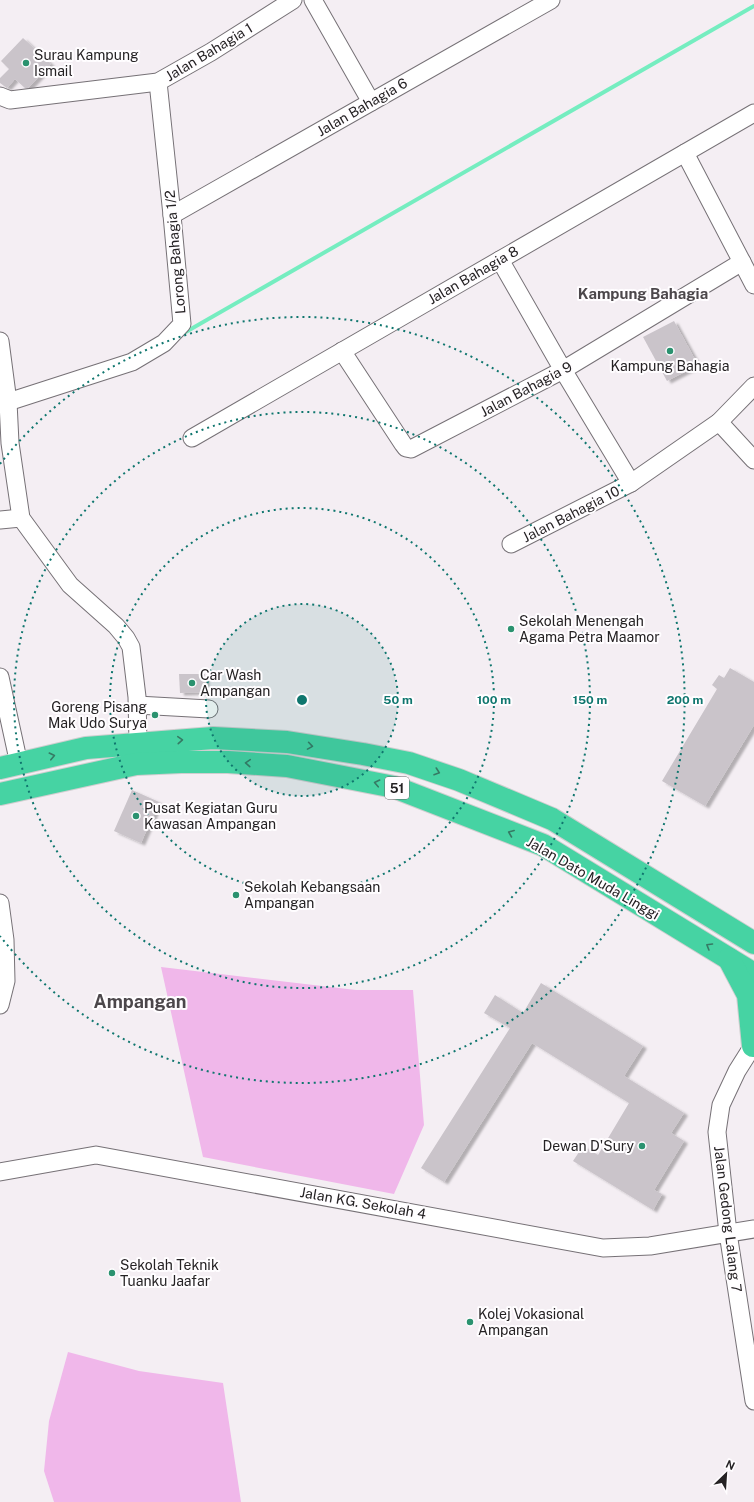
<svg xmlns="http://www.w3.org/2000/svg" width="754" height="1502" font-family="'Public Sans',sans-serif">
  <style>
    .green { fill: #f0b7ea }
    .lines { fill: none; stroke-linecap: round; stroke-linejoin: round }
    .stream { stroke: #75edc0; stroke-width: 4 }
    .building { fill: #cac4ca; filter: url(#shadow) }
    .minor-casing { stroke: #767176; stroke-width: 19 }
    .highway-casing { stroke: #cfcecf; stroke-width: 24 }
    .minor { stroke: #fff; stroke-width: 17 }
    .highway { stroke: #46d3a3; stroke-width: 22 }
    .oneway { stroke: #367a64 }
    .ring { fill: none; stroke: #0f766e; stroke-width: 2; stroke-dasharray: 2 4 }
    .poi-dot { fill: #2a926f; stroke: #fffdff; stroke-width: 1.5 }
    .labels { text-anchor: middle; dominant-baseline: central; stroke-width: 4; stroke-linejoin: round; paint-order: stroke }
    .shield { fill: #fffdff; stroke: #666466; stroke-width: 1 }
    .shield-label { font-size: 13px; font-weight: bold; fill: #252224 }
    .street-label { font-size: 14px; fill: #252224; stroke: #fffdff }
    .poi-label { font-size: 14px; fill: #252224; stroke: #fffdff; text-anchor: start }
    .neighbourhood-label { font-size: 15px; font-weight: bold; fill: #4c474b; stroke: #fffdff }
    .district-label { font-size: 18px; font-weight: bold; fill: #4c474b; stroke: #fffdff }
    .centre { fill: #0f766e; stroke: #fffdff; stroke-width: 2 }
    .ring-label { font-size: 12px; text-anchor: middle; font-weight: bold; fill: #0f766e; stroke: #fffdff; stroke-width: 4; stroke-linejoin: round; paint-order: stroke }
  </style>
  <defs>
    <filter id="shadow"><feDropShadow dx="4" dy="2.5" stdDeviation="1" flood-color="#0004"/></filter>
  </defs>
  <rect width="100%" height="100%" fill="#f4eef3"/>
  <g class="green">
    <path d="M161,967L356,990H413L424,1125L394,1194L203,1157Z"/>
    <path d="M68,1352L139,1371L223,1383L241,1502H54L44,1471L49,1421Z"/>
  </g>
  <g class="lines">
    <path class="stream" d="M184,333L754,6"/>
  </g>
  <g class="building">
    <path d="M23,38L51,64L28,88H25L15,79L7,88L0,83V78L9,69L1,61Z"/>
    <path d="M674,321L698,365L667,381L643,337Z"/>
    <path d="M730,668L754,682V725L705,806L662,781L717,689L712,685L719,675L724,678Z"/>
    <path d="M179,674H205L206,692L180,693Z"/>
    <path d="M132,790L159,802L141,843L114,831Z"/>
    <path d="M541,983L643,1046L624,1076L684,1113L671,1133L684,1141L654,1190L662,1194L653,1210L573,1161L583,1146L598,1155L629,1103L532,1043L444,1182L421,1168L510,1028L484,1013L495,995L523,1013Z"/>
  </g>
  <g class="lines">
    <defs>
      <g id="minor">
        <path d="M313,0L371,102"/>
        <path d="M0,96L10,100L158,82L211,52L293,0"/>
        <path d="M685,153L754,285"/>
        <path d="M172,215L551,0"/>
        <path d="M500,260L563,370L631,483"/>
        <path d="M0,341L8,402L10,443L21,518L70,585L116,626L126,638L131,647L137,697L138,743"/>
        <path d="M342,351L403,444L406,448L411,449L563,370L742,262"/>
        <path d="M8,402L132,362L164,343L182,324L172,215L158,82"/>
        <path d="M719,422L754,460"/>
        <path d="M192,438L754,113"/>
        <path d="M0,520L21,518"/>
        <path d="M511,544L631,483L719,422L754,386"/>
        <path d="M0,677L19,764"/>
        <path d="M137,705L209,709"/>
        <path d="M0,903L5,940L6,981L0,1005"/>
        <path d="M754,1044L737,1071L721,1105L717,1132L728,1233L754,1401"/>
        <path d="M0,1172L96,1155L603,1248L650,1246L754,1229"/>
      </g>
      <g id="highway">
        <path d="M0,768L86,748L213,738L287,742L363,754L409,763L459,780L552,819L754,943"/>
        <path d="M0,794L136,764L181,762H228L287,766L394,787L543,845L754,974"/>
        <path d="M729,959L748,995L753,1046L754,1045"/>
      </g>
    </defs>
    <use href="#minor" class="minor-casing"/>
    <use href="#highway" class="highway-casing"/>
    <use href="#minor" class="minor"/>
    <use href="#highway" class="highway"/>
  </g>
  <defs><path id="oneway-chevron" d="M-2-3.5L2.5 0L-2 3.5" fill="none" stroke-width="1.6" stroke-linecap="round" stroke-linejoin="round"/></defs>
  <g class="oneway">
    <use href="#oneway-chevron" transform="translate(180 740) rotate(-4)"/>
    <use href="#oneway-chevron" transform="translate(310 746) rotate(9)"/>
    <use href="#oneway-chevron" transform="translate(52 756) rotate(-13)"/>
    <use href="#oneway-chevron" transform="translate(248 763) rotate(-176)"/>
    <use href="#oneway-chevron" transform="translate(437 772) rotate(19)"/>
    <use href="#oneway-chevron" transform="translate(377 783) rotate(-168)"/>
    <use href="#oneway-chevron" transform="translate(511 833) rotate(-158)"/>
    <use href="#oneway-chevron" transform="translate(709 946) rotate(-149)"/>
  </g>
  <circle cx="302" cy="700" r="96" fill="#0f766e" fill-opacity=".12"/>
  <g class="ring">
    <circle cx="302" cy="700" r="96"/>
    <circle cx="302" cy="700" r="192"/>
    <circle cx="302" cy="700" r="288"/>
    <path d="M0 464A383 383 0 1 1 0 936"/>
  </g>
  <g class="poi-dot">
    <circle cx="26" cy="63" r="4"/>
    <circle cx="670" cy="351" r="4"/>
    <circle cx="511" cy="629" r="4"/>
    <circle cx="192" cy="683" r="4"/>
    <circle cx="155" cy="715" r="4"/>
    <circle cx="136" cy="816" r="4"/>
    <circle cx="236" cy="895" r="4"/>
    <circle cx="642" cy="1146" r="4"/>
    <circle cx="112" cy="1273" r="4"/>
    <circle cx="470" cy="1322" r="4"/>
  </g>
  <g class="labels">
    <rect class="shield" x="385" y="777" width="24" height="22" rx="3"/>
    <g class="shield-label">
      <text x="397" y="788">51</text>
    </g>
    <g class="street-label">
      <text transform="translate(209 52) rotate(-31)">Jalan Bahagia 1</text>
      <text transform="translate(362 107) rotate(-30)">Jalan Bahagia 6</text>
      <text transform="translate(175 252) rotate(-95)">Lorong Bahagia 1/2</text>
      <text transform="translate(473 275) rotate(-30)">Jalan Bahagia 8</text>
      <text transform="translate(526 389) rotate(-28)">Jalan Bahagia 9</text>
      <text transform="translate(571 514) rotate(-27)">Jalan Bahagia 10</text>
      <text transform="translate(593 878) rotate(30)">Jalan Dato Muda Linggi</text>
      <text transform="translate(363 1203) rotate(10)">Jalan KG. Sekolah 4</text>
      <text transform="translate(728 1219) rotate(83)">Jalan Gedong Lalang 7</text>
    </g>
    <g class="poi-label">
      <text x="34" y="55">Surau Kampung<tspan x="34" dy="16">Ismail</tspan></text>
      <text x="670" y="366" text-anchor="middle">Kampung Bahagia</text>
      <text x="519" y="621">Sekolah Menengah<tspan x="519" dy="16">Agama Petra Maamor</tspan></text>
      <text x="200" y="675">Car Wash<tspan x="200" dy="16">Ampangan</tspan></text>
      <text x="147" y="707" text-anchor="end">Goreng Pisang<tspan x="147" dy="16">Mak Udo Surya</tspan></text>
      <text x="144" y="808">Pusat Kegiatan Guru<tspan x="144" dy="16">Kawasan Ampangan</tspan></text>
      <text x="244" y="887">Sekolah Kebangsaan<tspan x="244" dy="16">Ampangan</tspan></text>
      <text x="634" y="1146" text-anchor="end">Dewan D'Sury</text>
      <text x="120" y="1265">Sekolah Teknik<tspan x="120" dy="16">Tuanku Jaafar</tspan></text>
      <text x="478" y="1314">Kolej Vokasional<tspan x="478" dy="16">Ampangan</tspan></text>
    </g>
    <g class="neighbourhood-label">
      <text x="643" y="293">Kampung Bahagia</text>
    </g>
    <g class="district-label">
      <text x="140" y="1001">Ampangan</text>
    </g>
  </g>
  <circle cx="302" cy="700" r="6" class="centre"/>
  <g class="ring-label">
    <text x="398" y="704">50 m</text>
    <text x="494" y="704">100 m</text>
    <text x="590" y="704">150 m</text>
    <text x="685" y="704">200 m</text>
  </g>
  <g transform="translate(726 1474) rotate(25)" stroke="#fffdff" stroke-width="3" paint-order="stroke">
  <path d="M0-3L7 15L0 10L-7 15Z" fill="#252224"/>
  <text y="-6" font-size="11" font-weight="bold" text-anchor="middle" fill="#252224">N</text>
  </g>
</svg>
